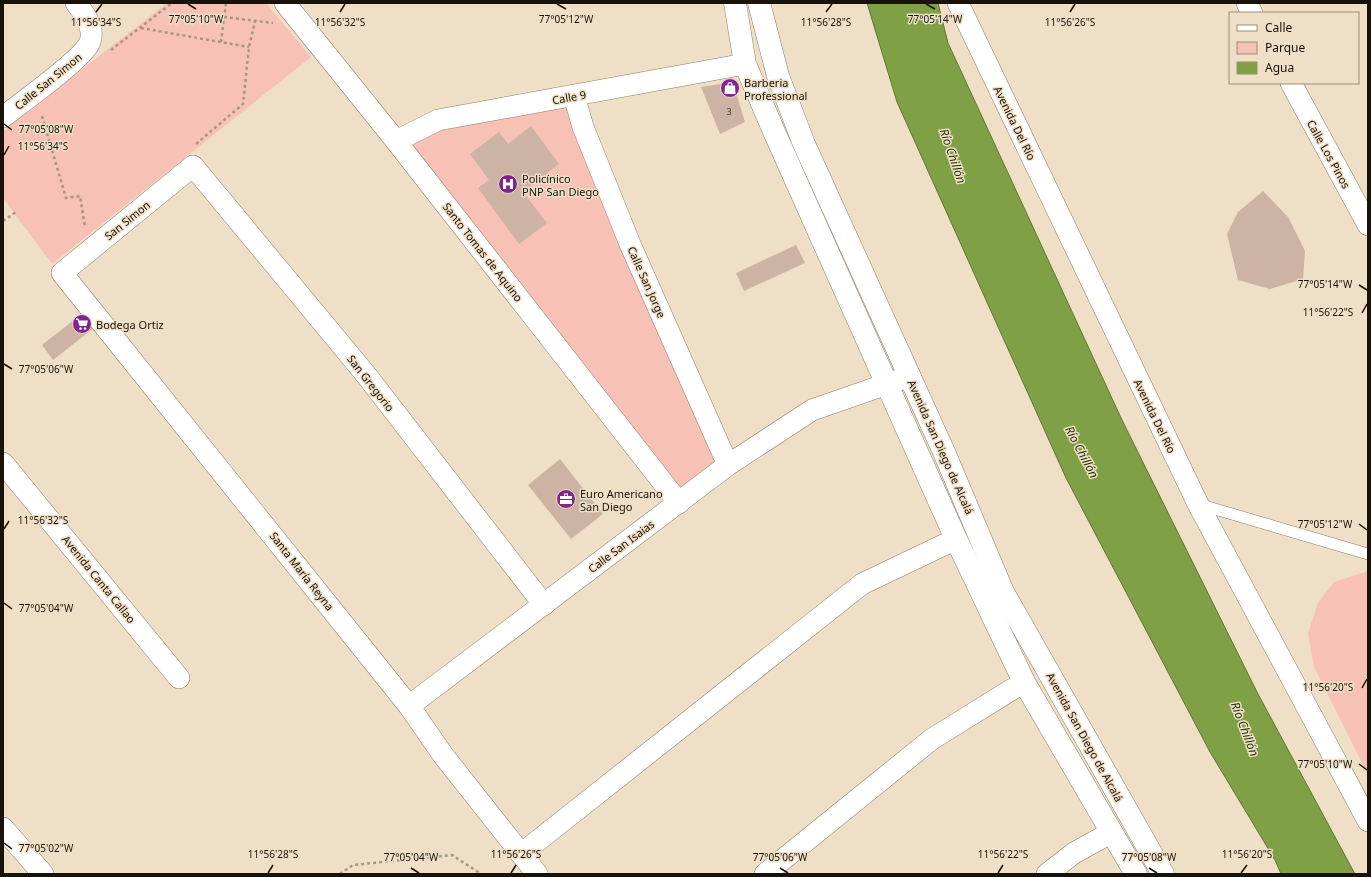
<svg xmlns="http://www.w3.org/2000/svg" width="1371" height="877" font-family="'Noto Sans',sans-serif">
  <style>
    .green { fill: #f8c1b6 }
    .water { fill: #80a045; stroke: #617533 }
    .building { fill: #cdb3a3 }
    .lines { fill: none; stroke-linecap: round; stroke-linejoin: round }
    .service-casing { stroke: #8c7d66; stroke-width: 12 }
    .minor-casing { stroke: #8c7d66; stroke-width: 22 }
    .secondary-casing { stroke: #8c7d66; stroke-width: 23 }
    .path { stroke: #a49884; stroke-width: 2.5; stroke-dasharray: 3 3; stroke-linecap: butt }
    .service { stroke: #fff; stroke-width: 11 }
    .minor { stroke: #fff; stroke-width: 21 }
    .secondary { stroke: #fff; stroke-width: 22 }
    .ticks { fill: none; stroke: #181209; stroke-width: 1.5 }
    .labels { text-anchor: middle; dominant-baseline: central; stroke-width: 3; stroke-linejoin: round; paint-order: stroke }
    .number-label { font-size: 9px; fill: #453a30 }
    .street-label { font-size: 11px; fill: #181209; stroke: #efdfc6 }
    .poi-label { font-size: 11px; fill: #181209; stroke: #efdfc6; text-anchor: start }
    .water-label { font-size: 12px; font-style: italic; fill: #24310b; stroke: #efdfc6 }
    .ticks-label { font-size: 10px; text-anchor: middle; fill: #181209; stroke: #efdfc6; stroke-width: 3; stroke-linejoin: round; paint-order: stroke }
  </style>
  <rect width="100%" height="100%" fill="#efdfc6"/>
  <g class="green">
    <path d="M167,3H266L311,57L52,264L3,198V131Z"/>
    <path d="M568,103L721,462L680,493L407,143L443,128Z"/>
    <path d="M1368,571V775L1314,667L1308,633L1318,603L1334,582Z"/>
  </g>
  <path class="water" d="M867,3H938L948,43L1122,420L1258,694L1355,874H1281L1275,860L1210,752L1066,478L897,102Z"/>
  <g class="building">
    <path d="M727,83L735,89L745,122L720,134L701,87Z"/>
    <path d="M531,126L559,164L523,192L547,223L519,244L478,188L489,180L470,154L499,132L508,144Z"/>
    <path d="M1263,191L1288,217L1305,251L1303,279L1270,289L1238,280L1227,234L1238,212Z"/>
    <path d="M796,245L805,263L744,291L736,273Z"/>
    <path d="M84,312L95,327L53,360L42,345Z"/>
    <path d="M560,459L603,514L571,539L528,485Z"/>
  </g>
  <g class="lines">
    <defs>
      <path id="service" d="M1198,504L1368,554"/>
      <g id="minor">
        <path d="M285,3L396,141L679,503"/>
        <path d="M958,3L1198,504L1368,821"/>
        <path d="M1247,3L1252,13"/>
        <path d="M1291,83L1368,225"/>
        <path d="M574,96L583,127L630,244L728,465"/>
        <path d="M3,117C21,103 83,59 90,42C95,28 85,14 76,3"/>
        <path d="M396,141L438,120L745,64"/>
        <path d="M3,463L179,678"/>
        <path d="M409,706L728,465L812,410L910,376"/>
        <path d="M3,828L43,874"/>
        <path d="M521,854L862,584L956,539"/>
        <path d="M537,874L443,755L409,706L62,273L193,166L367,376L544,605"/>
        <path d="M765,874L932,739L1024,682"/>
        <path d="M1047,874L1074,853L1112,832"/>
      </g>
      <g id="secondary">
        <path d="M735,3L745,64L776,136L956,539L1024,682L1136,874"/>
        <path d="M759,3L778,76L804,144L944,452L1003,592L1163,874"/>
      </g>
    </defs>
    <use href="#service" class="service-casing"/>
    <use href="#minor" class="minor-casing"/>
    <use href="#secondary" class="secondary-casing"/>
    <g class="path">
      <path d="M224,17L273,23"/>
      <path d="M141,28L249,47"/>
      <path d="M221,42L226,3"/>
      <path d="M111,50L172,3"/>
      <path d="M42,116L66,198L80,196L85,227"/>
      <path d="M196,144L243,104L249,47L255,21"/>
      <path d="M3,221L16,212"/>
      <path d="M340,874L353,865L452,855L481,874"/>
    </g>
    <use href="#service" class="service"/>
    <use href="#minor" class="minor"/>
    <use href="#secondary" class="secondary"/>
  </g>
  <path class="ticks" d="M188,4L196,9M557,4L566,9M926,4L935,9M96,12L102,4M340,12L345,4M826,12L832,4M1070,12L1075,4M4,124L12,130M4,155L9,146M1359,285L1367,290M1362,313L1367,304M4,364L12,369M1359,524L1367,530M4,529L9,521M4,603L12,609M1362,688L1367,679M1359,764L1367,770M4,843L12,849M411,868L419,873M780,868L788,873M1149,868L1157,873M268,873L273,865M511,873L516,865M998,873L1003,865M1241,873L1247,865"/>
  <defs>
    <symbol id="shop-disc" viewBox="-11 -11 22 22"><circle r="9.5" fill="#822591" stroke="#efdfc6"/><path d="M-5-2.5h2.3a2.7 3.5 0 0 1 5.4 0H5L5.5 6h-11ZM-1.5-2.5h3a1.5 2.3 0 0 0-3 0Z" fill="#fff"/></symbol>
    <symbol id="hospital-disc" viewBox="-11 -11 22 22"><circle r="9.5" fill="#822591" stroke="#efdfc6"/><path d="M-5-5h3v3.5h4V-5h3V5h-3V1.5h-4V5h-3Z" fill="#fff"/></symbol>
    <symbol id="supermarket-disc" viewBox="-11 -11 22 22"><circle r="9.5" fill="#822591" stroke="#efdfc6"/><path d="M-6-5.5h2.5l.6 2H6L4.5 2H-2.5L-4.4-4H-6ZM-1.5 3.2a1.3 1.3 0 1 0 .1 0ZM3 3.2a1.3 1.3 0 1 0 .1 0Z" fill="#fff"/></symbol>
    <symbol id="office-disc" viewBox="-11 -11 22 22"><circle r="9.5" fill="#822591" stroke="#efdfc6"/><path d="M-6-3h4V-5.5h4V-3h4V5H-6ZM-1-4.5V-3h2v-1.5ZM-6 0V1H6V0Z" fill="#fff"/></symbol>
  </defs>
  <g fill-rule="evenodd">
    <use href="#shop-disc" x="719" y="77" width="22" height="22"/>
    <use href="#hospital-disc" x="497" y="173" width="22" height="22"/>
    <use href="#supermarket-disc" x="71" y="313" width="22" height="22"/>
    <use href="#office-disc" x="555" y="488" width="22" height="22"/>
  </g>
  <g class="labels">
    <g class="number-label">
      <text x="729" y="111">3</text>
    </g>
    <g class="street-label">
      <text transform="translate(48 81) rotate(-39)">Calle San Simon</text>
      <text transform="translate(569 97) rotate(-10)">Calle 9</text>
      <text transform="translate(1015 123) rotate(64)">Avenida Del Río</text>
      <text transform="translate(1329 154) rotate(61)">Calle Los Pinos</text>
      <text transform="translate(127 220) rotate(-39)">San Simon</text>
      <text transform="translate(483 252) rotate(52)">Santo Tomas de Aquino</text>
      <text transform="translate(647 282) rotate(66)">Calle San Jorge</text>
      <text transform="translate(371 383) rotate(52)">San Gregorio</text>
      <text transform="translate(1155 416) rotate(64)">Avenida Del Río</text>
      <text transform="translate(941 447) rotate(66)">Avenida San Diego de Alcalá</text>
      <text transform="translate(621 546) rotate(-37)">Calle San Isaias</text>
      <text transform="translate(302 571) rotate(52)">Santa María Reyna</text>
      <text transform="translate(99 579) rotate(51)">Avenida Canta Callao</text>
      <text transform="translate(1085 737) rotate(61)">Avenida San Diego de Alcalá</text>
    </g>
    <g class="poi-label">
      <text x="744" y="82">Barberia<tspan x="744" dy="13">Professional</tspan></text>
      <text x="522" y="178">Policínico<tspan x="522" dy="13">PNP San Diego</tspan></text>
      <text x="96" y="324">Bodega Ortiz</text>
      <text x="580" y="493">Euro Americano<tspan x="580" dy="13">San Diego</tspan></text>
    </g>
    <g class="water-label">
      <text transform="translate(953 156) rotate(71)">Río Chillón</text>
      <text transform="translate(1082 452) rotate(62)">Río Chillón</text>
      <text transform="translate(1245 729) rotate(69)">Río Chillón</text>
    </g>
  </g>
  <g class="ticks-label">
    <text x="566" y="23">77°05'12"W</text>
    <text x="935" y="23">77°05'14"W</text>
    <text x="196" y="23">77°05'10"W</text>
    <text x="96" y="26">11°56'34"S</text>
    <text x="340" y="26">11°56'32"S</text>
    <text x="826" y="26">11°56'28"S</text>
    <text x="1070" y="26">11°56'26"S</text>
    <text x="46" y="133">77°05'08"W</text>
    <text x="43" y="150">11°56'34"S</text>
    <text x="1325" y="288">77°05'14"W</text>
    <text x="1328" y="316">11°56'22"S</text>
    <text x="46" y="373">77°05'06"W</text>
    <text x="43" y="524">11°56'32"S</text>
    <text x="1325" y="528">77°05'12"W</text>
    <text x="46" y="612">77°05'04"W</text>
    <text x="1328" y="691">11°56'20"S</text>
    <text x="1325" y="768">77°05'10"W</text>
    <text x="46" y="852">77°05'02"W</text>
    <text x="273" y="858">11°56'28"S</text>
    <text x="516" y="858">11°56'26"S</text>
    <text x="1003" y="858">11°56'22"S</text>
    <text x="1247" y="858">11°56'20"S</text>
    <text x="411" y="861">77°05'04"W</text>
    <text x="780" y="861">77°05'06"W</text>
    <text x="1149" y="861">77°05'08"W</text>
  </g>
  <rect width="1371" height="877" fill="none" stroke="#181209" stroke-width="8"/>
  <rect x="1229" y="12" width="130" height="72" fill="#efdfc6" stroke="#998d7a"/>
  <rect x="1237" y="25" width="20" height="6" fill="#ffffff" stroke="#998d7a"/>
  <text x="1265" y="32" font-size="12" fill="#181209">Calle</text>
  <rect x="1237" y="42" width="20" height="12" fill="#f8c1b6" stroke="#998d7a"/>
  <text x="1265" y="52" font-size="12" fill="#181209">Parque</text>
  <rect x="1237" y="62" width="20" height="12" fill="#80a045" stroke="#998d7a"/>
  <text x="1265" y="72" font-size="12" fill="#181209">Agua</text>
</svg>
